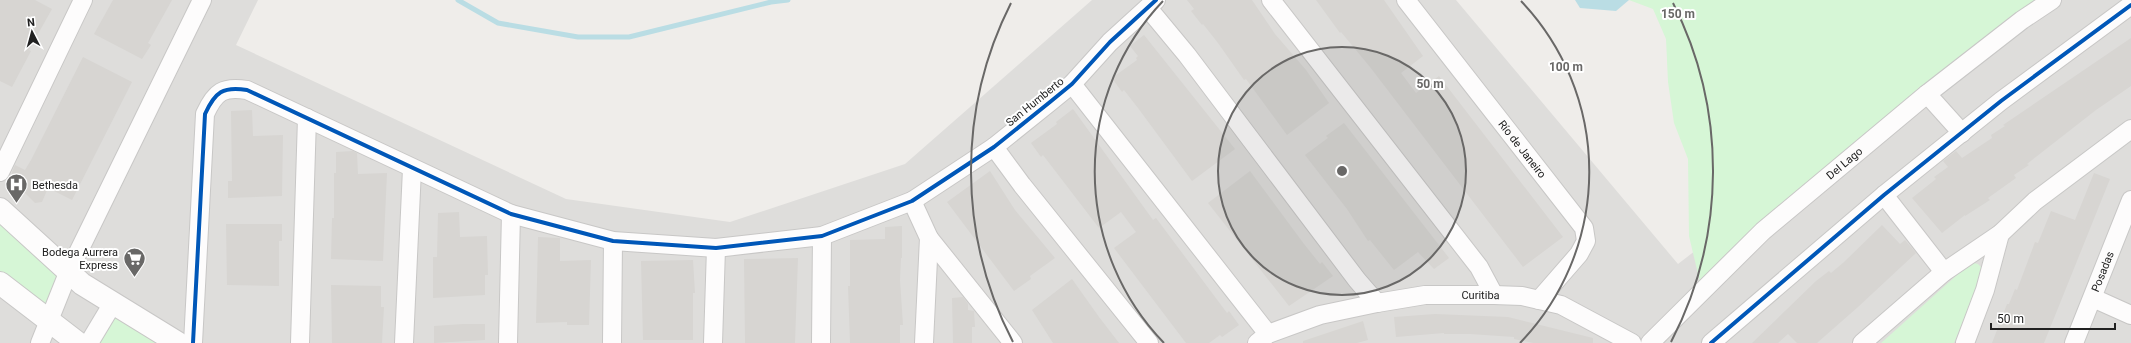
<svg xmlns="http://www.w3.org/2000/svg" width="2131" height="343" font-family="Roboto,sans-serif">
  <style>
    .residential { fill: #dedddb }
    .park { fill: #d6f6d6 }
    .water { fill: #badde4 }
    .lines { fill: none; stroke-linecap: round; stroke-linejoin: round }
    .stream { stroke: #badde4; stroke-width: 5 }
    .building { fill: #d7d5d2 }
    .minor-casing { stroke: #c8c7c6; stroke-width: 20 }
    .tertiary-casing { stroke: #c8c7c6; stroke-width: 24 }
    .minor { stroke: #fdfcfc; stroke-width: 18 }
    .tertiary { stroke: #fdfcfc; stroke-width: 22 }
    .cycleway-casing { stroke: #fff; stroke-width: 6 }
    .cycleway { stroke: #0057b8; stroke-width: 4 }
    .ring { fill: none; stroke: #696867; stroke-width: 2 }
    .labels { text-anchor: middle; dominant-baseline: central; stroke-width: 4; stroke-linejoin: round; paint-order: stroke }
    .street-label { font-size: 11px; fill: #212121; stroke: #fff }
    .poi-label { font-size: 11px; fill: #212121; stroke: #fff; text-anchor: start }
    .centre { fill: #696867; stroke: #fff; stroke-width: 2 }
    .ring-label { font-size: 12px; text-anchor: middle; font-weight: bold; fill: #696867; stroke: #fff; stroke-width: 4; stroke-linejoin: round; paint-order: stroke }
  </style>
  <rect width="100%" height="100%" fill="#efedea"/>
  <path class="residential" d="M0,0H258L236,45L566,199L730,222L905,164L1092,0H1456L1678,264L2020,0H2131V343H0Z"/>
  <g class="park">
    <path d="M1629,0H2052L1702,291L1689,236L1688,159L1674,123L1668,82L1666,39L1653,9Z"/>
    <path d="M0,209L68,273L48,320L0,283Z"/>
    <path d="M1974,263L1978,264L1982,268V276L1954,343H1881L1967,266Z"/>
    <path d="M113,303L178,343H89Z"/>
  </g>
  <path class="water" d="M1575,0H1629L1616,11L1580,8Z"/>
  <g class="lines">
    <path class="stream" d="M458,0L498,23L578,37H629L771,2L788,0"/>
  </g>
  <g class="building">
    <path d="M0,0H35L52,9L29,50L31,51L12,87L0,81Z"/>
    <path d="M113,0H172L148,43L151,45L142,59L94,34Z"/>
    <path d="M1187,0H1252L1275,34L1306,70L1329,103L1287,135L1246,79L1244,80L1218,43L1203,24L1202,25L1191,11L1194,9Z"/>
    <path d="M1316,0H1384L1423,56L1401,73L1416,93L1439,76L1563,237L1523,267L1370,67L1341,32L1340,33Z"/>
    <path d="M1144,35L1235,149L1192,181L1138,108L1124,90L1122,92L1112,78L1137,60L1136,58L1138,56L1130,46Z"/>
    <path d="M2131,38V86L2096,110L2027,164L2029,165L2014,175L2016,178L1988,198L1990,200L1965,216V215L1942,233L1912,198L1936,179L1934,177L1948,167L1943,161L1956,151L1962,158L1992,138L1991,135L2005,126L2003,125Z"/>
    <path d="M83,57L132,82L72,200L48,188L42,202L35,203L13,181L12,172L15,165L25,170L31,160Z"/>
    <path d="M1073,109L1153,220L1156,218L1227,313L1229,311L1239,325L1222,337L1220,335L1209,343H1186L1114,248L1136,232L1121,212L1099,228L1043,155L1041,157L1031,143L1057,124L1056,122Z"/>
    <path d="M252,110L253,136L283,135L282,196L228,198V181H232L231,111Z"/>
    <path d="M1344,123L1449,258L1434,269L1418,252L1394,270L1370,240L1368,241L1347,209L1305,155L1328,138L1326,136Z"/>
    <path d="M353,151L357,153L358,174L387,173L383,261L331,259L332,218H334V173H336V152Z"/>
    <path d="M990,171L1015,210L1055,258L1030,276L1031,279L1014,291L947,202Z"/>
    <path d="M1250,171L1304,244L1320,264L1322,262L1333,276L1289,306L1208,203Z"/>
    <path d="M2094,173L2110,179L2044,343H1992L2007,304H2009L2015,289L2017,290L2035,242L2038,243L2051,211L2075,220Z"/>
    <path d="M459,212L460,237L487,236L488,275H485V295L433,298V257H437L438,213Z"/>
    <path d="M226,224H282V241H279V286L227,285Z"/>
    <path d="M1882,225L1900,244L1905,240L1916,253L1858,307L1817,343H1797L1788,334L1778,343H1752L1816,281L1829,271L1831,273L1844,262Z"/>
    <path d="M902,226V258H901L900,280L903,325H900V343H850L848,286H850V240L885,239V227Z"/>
    <path d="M538,237L560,238V261L591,260L589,325H567V322L536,323Z"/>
    <path d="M798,258L795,343H745L744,259Z"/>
    <path d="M693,260L695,293H693V340H643L641,261Z"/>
    <path d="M1072,279L1099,317L1119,343H1053L1032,310Z"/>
    <path d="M331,285L381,286V307H384L382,343H332Z"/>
    <path d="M963,297L968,304V310L974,311L975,327H972V343H953L952,298Z"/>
    <path d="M1435,314L1508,317L1593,338V343H1533L1514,339V337L1470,334H1444V333L1396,337L1394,317Z"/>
    <path d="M1363,321L1368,340L1357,343H1303V341Z"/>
    <path d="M463,324H485V340L434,343V326Z"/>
  </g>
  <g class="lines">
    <defs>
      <g id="minor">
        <path d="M1271,0L1479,267L1494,295"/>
        <path id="s1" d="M1406,0L1584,228L1586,241L1579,254L1539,300"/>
        <path d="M1148,8L1187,55L1357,280L1377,303"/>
        <path d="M1072,84L1268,334"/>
        <path d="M1927,94L1962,133"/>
        <path d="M994,147L1022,185L1149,343"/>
        <path d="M0,172L83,0"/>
        <path d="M1884,195L1944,272"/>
        <path d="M912,201L929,238L924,343"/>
        <path d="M929,238L1013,343"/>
        <path d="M2093,298L2131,315"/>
        <path d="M40,343L68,273L202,0"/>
        <path d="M89,343L113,303"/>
        <path d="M193,343L205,114C215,92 223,86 247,90L511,214L613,241L716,248L822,236L912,201L994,147L1050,102L1072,84L1110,42L1156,0"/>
        <path d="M300,343L307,118"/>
        <path d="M404,343L412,169"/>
        <path d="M508,343L511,214"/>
        <path d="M612,343L613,241"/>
        <path d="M713,343L716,248"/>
        <path d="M821,343L822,236"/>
        <path id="s2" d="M1257,343L1268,334L1320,315L1377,303L1425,295H1494L1522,296L1561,305L1632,343"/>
        <path id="s3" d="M1650,343L1763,231L1927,94L2022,20L2052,0"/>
        <path d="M1711,343L1884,195L2001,101L2131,5"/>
        <path d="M1862,343L1944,272L2000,234L2035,201L2131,129"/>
        <path d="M1965,343L1985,290L2000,234"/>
        <path id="s4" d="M2074,343L2131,200"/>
      </g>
      <g id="tertiary">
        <path d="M0,209L82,284L178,343"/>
        <path d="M0,283L78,343"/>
      </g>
    </defs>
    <use href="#minor" class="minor-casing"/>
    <use href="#tertiary" class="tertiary-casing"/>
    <use href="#minor" class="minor"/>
    <use href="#tertiary" class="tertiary"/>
    <defs>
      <g id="cycleway">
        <path d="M193,343L205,114C215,92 223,86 247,90L511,214L613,241L716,248L822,236L912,201L994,147L1050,102L1072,84L1110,42L1156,0"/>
        <path d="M1711,343L1884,195L2001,101L2131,5"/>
      </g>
    </defs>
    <use href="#cycleway" class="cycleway-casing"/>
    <use href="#cycleway" class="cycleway"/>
  </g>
  <circle cx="1342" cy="171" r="124" fill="#696867" fill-opacity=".12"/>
  <g class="ring">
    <circle cx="1342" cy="171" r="124"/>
    <path d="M1164 343A247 247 0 0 1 1163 1M1521 1A247 247 0 0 1 1520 343"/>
    <path d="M1013 342A371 371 0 0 1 1011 3M1673 3A371 371 0 0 1 1671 342"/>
  </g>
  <defs>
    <symbol id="hospital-pin" viewBox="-11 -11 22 30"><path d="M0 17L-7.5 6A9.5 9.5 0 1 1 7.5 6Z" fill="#696867" stroke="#fff"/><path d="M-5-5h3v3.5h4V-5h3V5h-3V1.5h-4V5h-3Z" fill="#fff"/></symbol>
    <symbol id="supermarket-pin" viewBox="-11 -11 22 30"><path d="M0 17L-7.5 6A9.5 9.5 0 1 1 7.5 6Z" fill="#696867" stroke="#fff"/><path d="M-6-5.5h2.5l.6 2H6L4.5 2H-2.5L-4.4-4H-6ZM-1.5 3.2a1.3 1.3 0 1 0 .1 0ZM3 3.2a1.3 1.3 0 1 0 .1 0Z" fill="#fff"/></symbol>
  </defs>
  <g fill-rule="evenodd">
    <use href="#hospital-pin" x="4" y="172" width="25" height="34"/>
    <use href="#supermarket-pin" x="122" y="246" width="25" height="34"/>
  </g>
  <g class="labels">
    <g class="street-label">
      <text transform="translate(1035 102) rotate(-39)">San Humberto</text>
      <text stroke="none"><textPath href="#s1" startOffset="189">Río de Janeiro</textPath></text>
      <text stroke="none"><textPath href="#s3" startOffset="265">Del Lago</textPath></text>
      <text stroke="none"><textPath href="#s4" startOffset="77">Posadas</textPath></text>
      <text stroke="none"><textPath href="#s2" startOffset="232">Curitiba</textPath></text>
    </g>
    <g class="poi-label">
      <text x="32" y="185">Bethesda</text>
      <text x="118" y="252" text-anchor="end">Bodega Aurrera<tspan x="118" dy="13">Express</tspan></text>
    </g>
  </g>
  <circle cx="1342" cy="171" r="6" class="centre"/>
  <g class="ring-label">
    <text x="1678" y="18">150 m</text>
    <text x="1566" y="71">100 m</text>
    <text x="1430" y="88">50 m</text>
  </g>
  <g transform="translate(32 32) rotate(354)" stroke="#ffffff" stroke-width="3" paint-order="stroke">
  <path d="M0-3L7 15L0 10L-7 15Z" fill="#212121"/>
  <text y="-6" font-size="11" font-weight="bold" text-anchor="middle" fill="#212121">N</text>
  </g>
  <path d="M1991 323v6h124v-6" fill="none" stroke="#212121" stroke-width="2"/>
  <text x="1997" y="323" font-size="12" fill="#212121" stroke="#ffffff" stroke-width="3" paint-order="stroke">50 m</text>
</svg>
